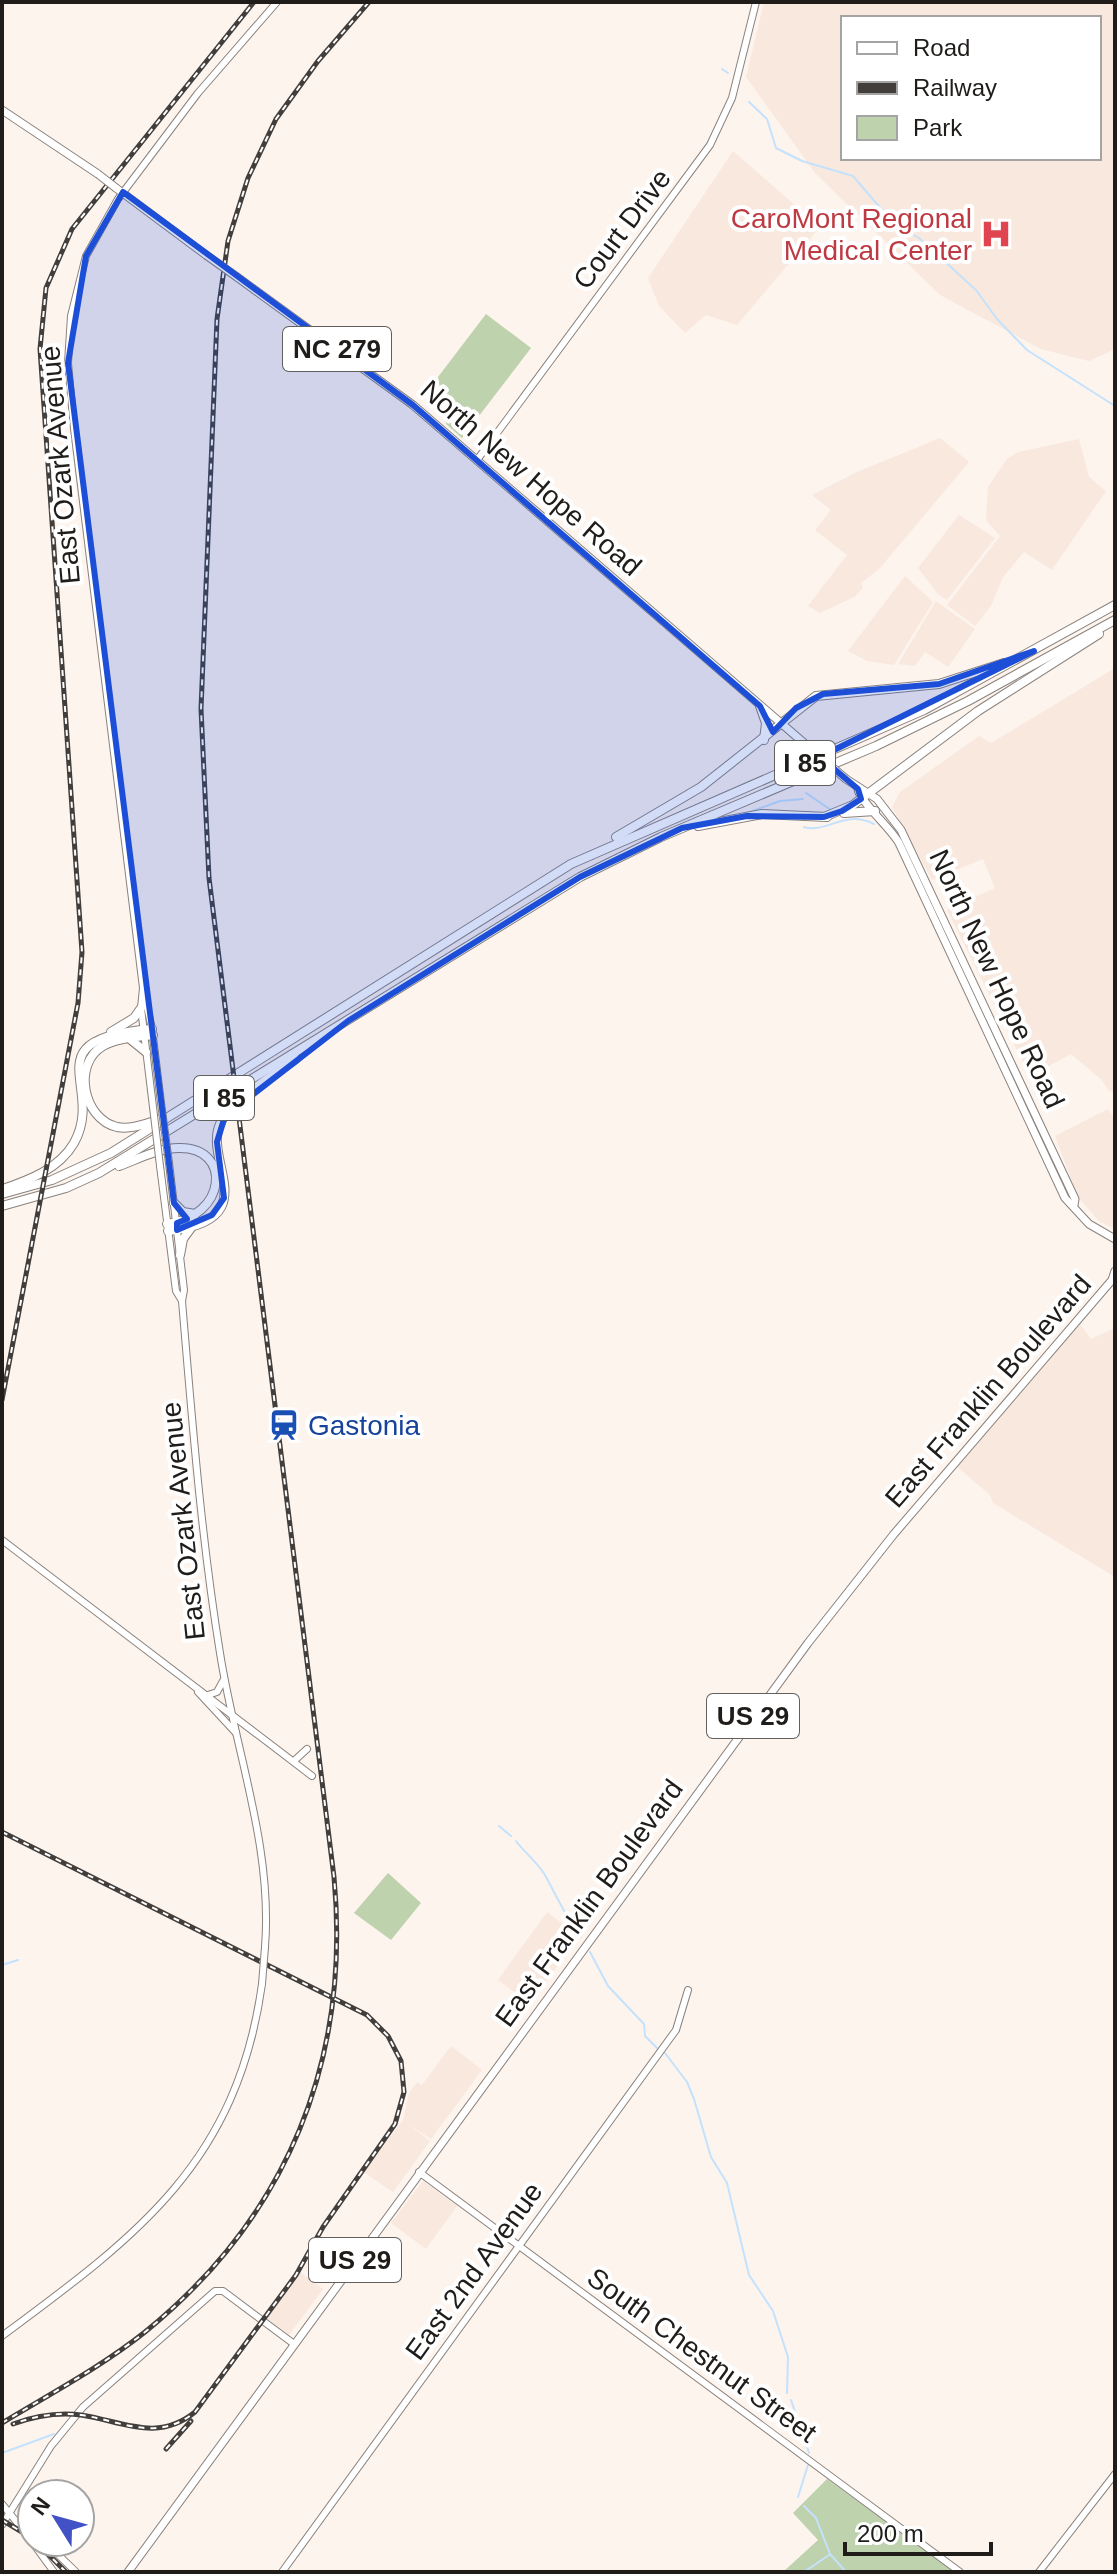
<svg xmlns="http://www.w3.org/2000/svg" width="1117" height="2574" font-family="Helvetica,sans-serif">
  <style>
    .built { fill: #f9e8de; fill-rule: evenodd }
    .green { fill: #bed2ad }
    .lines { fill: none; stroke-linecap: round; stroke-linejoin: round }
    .stream { stroke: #c4e2fc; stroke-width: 2 }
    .secondary-casing { stroke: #8a827d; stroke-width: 8 }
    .primary-casing { stroke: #8a827d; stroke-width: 9 }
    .highway-casing { stroke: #8a827d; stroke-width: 10 }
    .secondary { stroke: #fff; stroke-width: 6 }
    .primary { stroke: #fff; stroke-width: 7 }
    .highway { stroke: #fff; stroke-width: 8 }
    .rail-casing { stroke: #423e3b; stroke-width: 5 }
    .rail { stroke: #fff; stroke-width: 2; stroke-dasharray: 6; stroke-linecap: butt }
    .secondary-bridge-casing { stroke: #8a827d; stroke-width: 8; stroke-linecap: butt }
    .primary-bridge-casing { stroke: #8a827d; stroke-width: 9; stroke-linecap: butt }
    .secondary-bridge { stroke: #fff; stroke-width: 6 }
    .primary-bridge { stroke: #fff; stroke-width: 7 }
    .marked { fill: #1d4ed8; fill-opacity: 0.2; stroke: #1d4ed8; stroke-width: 6; stroke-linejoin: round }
    .labels { text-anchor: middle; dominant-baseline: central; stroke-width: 8; stroke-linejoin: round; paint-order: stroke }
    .shield { fill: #fff; stroke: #62605f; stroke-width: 2 }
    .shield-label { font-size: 26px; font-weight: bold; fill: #1f1c1a }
    .health-label { font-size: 28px; fill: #be3a42; stroke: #fff; text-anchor: end }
    .street-label { font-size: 28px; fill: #1f1c1a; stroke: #fff }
    .transit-label { font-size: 28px; fill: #164399; stroke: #fff; text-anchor: start }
  </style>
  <rect width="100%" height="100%" fill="#fdf4ee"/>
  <g class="built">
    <path d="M764,2H1115V349L1089,361L1041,349L940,295L815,173L746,77ZM843,18H1099V158H843Z"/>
    <path d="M733,151L820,227L737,325L706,315L685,333L659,306L648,278Z"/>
    <path d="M940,438L969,462L879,569L861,583L863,588L854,597L820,613L808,606L847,555L815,530L831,510L812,495L857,472Z"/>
    <path d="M1079,439L1089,477L1106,491L1052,570L1024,552L1003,577L991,606L975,626L947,605L1000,536L986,520L988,487L1007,459L1018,452Z"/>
    <path d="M959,515L995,538L947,600L938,594L918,568Z"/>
    <path d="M905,576L933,602L894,665L867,661L848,651Z"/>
    <path d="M936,601L975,629L948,667L925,652L915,666L898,664Z"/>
    <path d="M1115,668V1091L1114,1092L1109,1091L1101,1079L1071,1054L1030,1076L947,910L995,888L983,859L932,880L892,807L900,792L979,736L991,743Z"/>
    <path d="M1108,1109L1115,1120V1229L1099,1221L1078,1197L1055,1136Z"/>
    <path d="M1077,1320L1091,1339L1115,1328V1577L993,1503L990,1495L954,1464Z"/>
    <path d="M547,1912L579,1936L530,2004L498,1980Z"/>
    <path d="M451,2046L482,2070L431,2139L407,2123L430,2141L393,2192L364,2172L403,2120L409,2093L417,2082L422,2085Z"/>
    <path d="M423,2181L457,2206L426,2249L391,2223Z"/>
    <path d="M300,2272L323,2289L289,2335L267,2318Z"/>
  </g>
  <g class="green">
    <path d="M486,314L531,348L462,438L446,424L438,377Z"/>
    <path d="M388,1873L421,1903L391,1940L354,1913Z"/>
    <path d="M827,2479L955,2572H783L818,2540L793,2513Z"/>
  </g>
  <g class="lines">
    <g class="stream">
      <path d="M722,69L728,73"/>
      <path d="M749,102L767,119L776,148L802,161L853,176L894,224L919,238L976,290L997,319L1027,350L1115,406"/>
      <path d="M806,793L831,810"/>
      <path d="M744,814L780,801L803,799"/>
      <path d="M804,827C827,834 844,809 874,824"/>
      <path d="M499,1826L511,1836"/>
      <path d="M516,1841C525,1853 538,1863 545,1875C557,1897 565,1916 581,1937"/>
      <path d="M590,1952L608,1986L644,2024L645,2036L658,2049"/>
      <path d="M2,1965L18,1960"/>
      <path d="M665,2053L687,2082L694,2099L711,2157L727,2183L749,2275L773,2311L788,2357L787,2393"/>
      <path d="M791,2400L809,2453"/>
      <path d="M2,2453L54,2434"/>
      <path d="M798,2497L808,2465"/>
      <path d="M804,2506L816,2518L830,2554L846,2572"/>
      <path d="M804,2572L829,2555"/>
    </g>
    <defs>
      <g id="secondary">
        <path d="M477,460L710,145L732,98L756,2"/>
        <path d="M143,988L141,1008L153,1107"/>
        <path d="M161,1103L152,1029L143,988L74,429L68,363L71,316L86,256L118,199L198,93L277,2"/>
        <path d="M169,1163L184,1290L182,1301C192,1419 201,1536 220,1653C235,1750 273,1847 265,1947"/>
        <path d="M160,1166L176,1291L182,1301"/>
        <path d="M2,1540L312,1776"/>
        <path d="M198,1692L236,1733"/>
        <path d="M205,1696L217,1692L223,1681"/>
        <path d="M295,1760L307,1749"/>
        <path d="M419,2172L960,2572"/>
        <path d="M2,2336C137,2236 237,2163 262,1984"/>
        <path d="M2,2504L32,2541"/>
        <path d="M2,2525L51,2446L83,2407L215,2291H223L294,2344"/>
        <path d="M32,2542L54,2572"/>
        <path d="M45,2542L76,2572"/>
        <path d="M282,2572L676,2030L688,1990"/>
        <path d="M1039,2572L1115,2474"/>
      </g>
      <g id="primary">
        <path d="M2,110L98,174"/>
        <path d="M116,188L206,255"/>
        <path d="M237,277L413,405L804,743"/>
        <path d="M846,779L877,799L901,830L1075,1199L1074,1205"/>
        <path d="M858,789C860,802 890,827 899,843L1065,1198L1089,1224L1115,1239"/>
        <path d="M128,2572L808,1643L894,1534L1112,1280L1115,1271"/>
      </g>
      <g id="highway">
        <path d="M760,706L766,723L764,740"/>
        <path d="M844,813L875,811"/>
        <path d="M824,817L853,805L978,711L1099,634"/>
        <path d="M698,826L762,814L827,817"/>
        <path d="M616,837L701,787L816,696L939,684L1004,663"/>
        <path d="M111,1032L134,1018L141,1008"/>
        <path d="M153,1035C138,1037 117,1038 103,1046C72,1064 83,1119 117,1127C132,1130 147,1123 161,1119"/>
        <path d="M130,1039L146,1052"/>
        <path d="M119,1166C138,1159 159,1148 179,1148C233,1147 227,1217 167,1224"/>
        <path d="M3,1189C29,1180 59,1169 74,1143C106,1086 30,1039 152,1029"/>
        <path d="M2,1194L52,1180L111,1153L571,864L924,710L1115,605"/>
        <path d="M174,1203L183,1212L195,1214"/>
        <path d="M2,1206L66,1188L99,1173L580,877L661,837L876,746L968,701L1115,620"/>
        <path d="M168,1231C266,1220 203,1162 220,1124C230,1101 275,1074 296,1059"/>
        <path d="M180,1255L183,1239L194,1224"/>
      </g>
    </defs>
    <use href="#secondary" class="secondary-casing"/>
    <use href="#primary" class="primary-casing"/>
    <use href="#highway" class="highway-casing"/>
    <use href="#secondary" class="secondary"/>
    <use href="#primary" class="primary"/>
    <use href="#highway" class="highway"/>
    <defs>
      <g id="rail">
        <path d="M2,1400L78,1003L82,952L40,349L46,288L72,229L254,2"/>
        <path d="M2,1832L367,2015L388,2036L401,2061L404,2092L395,2124L323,2227L296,2275L195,2412C157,2443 122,2421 81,2415C57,2412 35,2416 13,2424"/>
        <path d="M2,2423C50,2394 101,2367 145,2332C288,2216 351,2060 334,1877L209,878L201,709L217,319L228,241L248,178L276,119L318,61L369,2"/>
        <path d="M166,2449L191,2421"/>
        <path d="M2,2520L32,2538"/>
        <path d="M36,2542L66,2572"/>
      </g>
    </defs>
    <use href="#rail" class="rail-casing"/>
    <use href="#rail" class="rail"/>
    <defs>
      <g id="secondary-bridge">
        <path d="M161,1103L169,1163"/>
        <path d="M153,1107L160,1166"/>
        <path d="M262,1984L265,1947"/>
      </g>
      <g id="primary-bridge">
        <path d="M98,174L116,188"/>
        <path d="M206,255L237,277"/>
        <path d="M804,743L846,779"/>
      </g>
    </defs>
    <use href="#secondary-bridge" class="secondary-bridge-casing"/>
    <use href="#primary-bridge" class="primary-bridge-casing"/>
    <use href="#secondary-bridge" class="secondary-bridge"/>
    <use href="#primary-bridge" class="primary-bridge"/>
  </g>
  <path class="marked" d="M123,192L413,405L760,706L773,732L796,708L823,694L939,684L1034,651L820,757L858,789L861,799L842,811L824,817L747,816L682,828L580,877L348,1021L225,1116L217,1142L224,1198L212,1215L177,1230V1223L187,1219L174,1203L68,363L86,256Z"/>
  <defs>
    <symbol id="hospital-bare" viewBox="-9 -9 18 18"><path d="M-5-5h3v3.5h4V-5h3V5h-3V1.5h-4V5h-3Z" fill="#e0444e" stroke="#fff" stroke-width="2.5" paint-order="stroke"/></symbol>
    <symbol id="station-bare" viewBox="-9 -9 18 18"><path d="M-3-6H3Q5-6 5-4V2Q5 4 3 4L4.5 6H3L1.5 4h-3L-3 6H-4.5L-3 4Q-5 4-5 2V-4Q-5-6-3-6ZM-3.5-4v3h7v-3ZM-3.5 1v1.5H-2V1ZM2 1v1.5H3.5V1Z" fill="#1a4fb4" stroke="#fff" stroke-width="2.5" paint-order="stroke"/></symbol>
  </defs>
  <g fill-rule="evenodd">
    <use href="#hospital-bare" x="974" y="212" width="44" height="44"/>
    <use href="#station-bare" x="262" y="1403" width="44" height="44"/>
  </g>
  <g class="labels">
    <g class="shield">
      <rect x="283" y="327" width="108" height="44" rx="6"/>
      <rect x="775" y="741" width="60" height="44" rx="6"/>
      <rect x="194" y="1076" width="60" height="44" rx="6"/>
      <rect x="707" y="1694" width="92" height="44" rx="6"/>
      <rect x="309" y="2238" width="92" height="44" rx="6"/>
    </g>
    <g class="shield-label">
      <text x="337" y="349">NC 279</text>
      <text x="805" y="763">I 85</text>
      <text x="224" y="1098">I 85</text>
      <text x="753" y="1716">US 29</text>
      <text x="355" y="2260">US 29</text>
    </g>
    <g class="health-label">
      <text x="972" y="218">CaroMont Regional<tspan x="972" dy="32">Medical Center</tspan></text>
    </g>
    <g class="street-label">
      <text transform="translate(622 229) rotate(-53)">Court Drive</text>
      <text transform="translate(60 465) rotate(-95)">East Ozark Avenue</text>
      <text transform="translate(531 478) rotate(41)">North New Hope Road</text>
      <text transform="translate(997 979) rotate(65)">North New Hope Road</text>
      <text transform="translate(988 1391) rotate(-49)">East Franklin Boulevard</text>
      <text transform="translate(183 1521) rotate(-96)">East Ozark Avenue</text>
      <text transform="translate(589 1903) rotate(-54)">East Franklin Boulevard</text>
      <text transform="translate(474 2271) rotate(-54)">East 2nd Avenue</text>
      <text transform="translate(702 2355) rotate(36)">South Chestnut Street</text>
    </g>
    <g class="transit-label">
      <text x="308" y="1425">Gastonia</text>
    </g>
  </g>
  <rect width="1117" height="2574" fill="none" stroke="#1f1c1a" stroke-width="8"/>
  <rect x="841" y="16" width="260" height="144" fill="#ffffff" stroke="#a5a4a3" stroke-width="2"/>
  <rect x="857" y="42" width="40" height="12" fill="#ffffff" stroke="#a5a4a3" stroke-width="2"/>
  <text x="913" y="56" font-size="24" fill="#1f1c1a">Road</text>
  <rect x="857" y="82" width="40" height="12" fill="#423e3b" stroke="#a5a4a3" stroke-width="2"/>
  <text x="913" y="96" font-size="24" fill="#1f1c1a">Railway</text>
  <rect x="857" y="116" width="40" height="24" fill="#bed2ad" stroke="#a5a4a3" stroke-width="2"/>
  <text x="913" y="136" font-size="24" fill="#1f1c1a">Park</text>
  <g transform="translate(56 2518) rotate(307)"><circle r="38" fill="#ffffff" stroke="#a5a4a3" stroke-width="2"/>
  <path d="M0-6L14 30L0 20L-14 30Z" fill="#4251c5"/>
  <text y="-12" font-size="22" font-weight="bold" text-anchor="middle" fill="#1f1c1a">N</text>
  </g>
  <path d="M845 2542v12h146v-12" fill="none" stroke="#1f1c1a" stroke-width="4"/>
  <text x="857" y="2542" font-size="24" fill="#1f1c1a" stroke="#ffffff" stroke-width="6" paint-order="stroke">200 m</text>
</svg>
